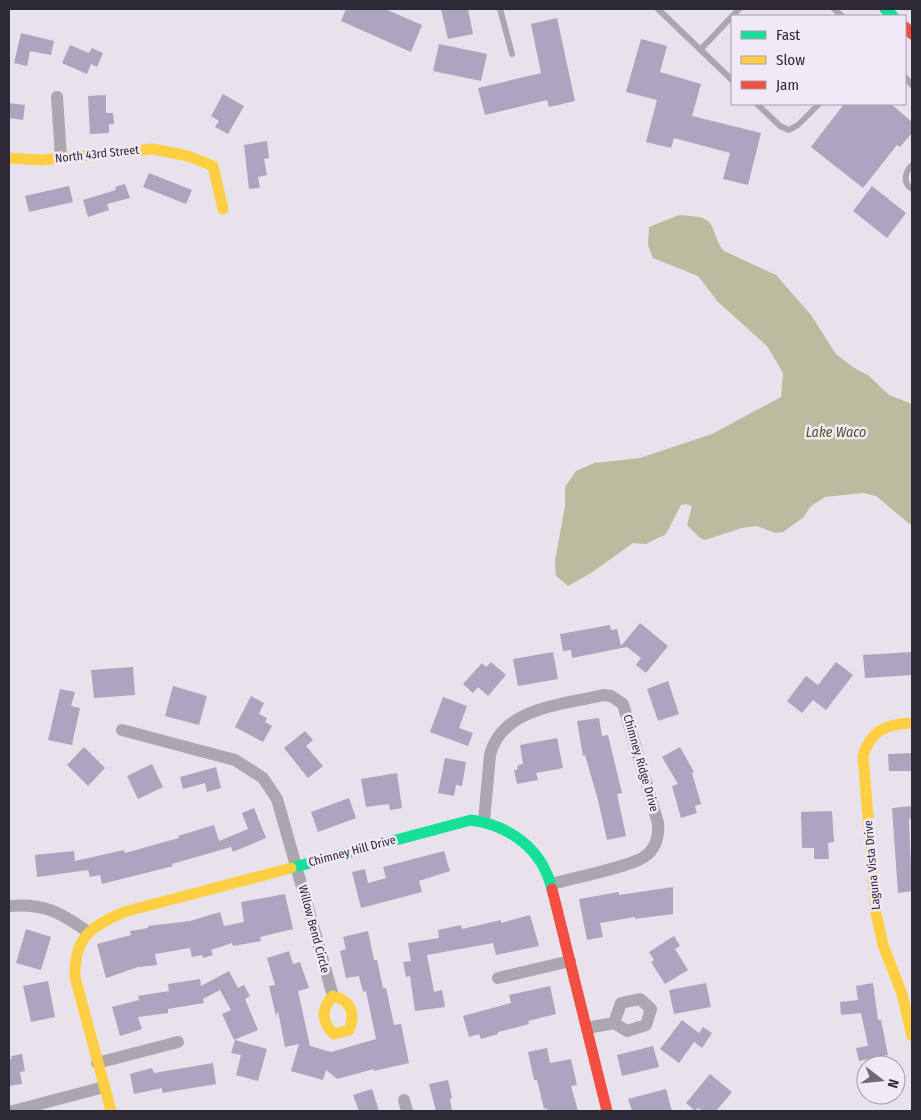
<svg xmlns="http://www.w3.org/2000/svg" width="921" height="1120" font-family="'Fira Sans Condensed',sans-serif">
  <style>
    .water { fill: #bbbc9f }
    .building { fill: #ada4bf }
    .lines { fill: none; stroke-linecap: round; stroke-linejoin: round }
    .lane { stroke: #aba6b0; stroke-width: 6 }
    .street { stroke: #aba6b0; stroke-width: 12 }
    .fast { stroke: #16e098; stroke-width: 11 }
    .slow { stroke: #ffcf43; stroke-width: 11 }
    .jam { stroke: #f24e42; stroke-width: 11 }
    .labels { text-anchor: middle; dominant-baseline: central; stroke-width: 5; stroke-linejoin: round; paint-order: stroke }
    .street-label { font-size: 12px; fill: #2d2936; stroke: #f2e9f8 }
    .water-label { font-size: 14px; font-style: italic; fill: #4f5521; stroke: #f2e9f8 }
  </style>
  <rect width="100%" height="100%" fill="#e7e2ec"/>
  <path class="water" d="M679,215C686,216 696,216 703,218C715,222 715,242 724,251L776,275L811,315L836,354L854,368L868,375L889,395L912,404V526L876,496L863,493L825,497L810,507L804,517L783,532L775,533L757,526L742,528L705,540L700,538L687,525L692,506L686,504L681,505L666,534L646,544L633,543L591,573L568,586L556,576L555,561L565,506V487L576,471L594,463L640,458L712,434L781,397L783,373L767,346L718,302L698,276L653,258L648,245L649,227Z"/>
  <g class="building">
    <path d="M346,9H385L422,25L411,52L341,21Z"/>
    <path d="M441,9H468L473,34L448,39Z"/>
    <path d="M557,18L575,101L549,107L547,100L485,115L478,88L541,73L531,24Z"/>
    <path d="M21,33L54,41L51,55L30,51L27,66L14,63Z"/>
    <path d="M641,39L667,46L660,72L701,84L692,116L761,133L748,185L723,179L730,153L674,138L671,148L646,142L657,100L626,92Z"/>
    <path d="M439,44L487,54L481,81L433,71Z"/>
    <path d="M70,45L89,53L92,48L103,53L97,67L91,64L87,74L62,63Z"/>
    <path d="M223,94L244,106L228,134L215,127L219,121L211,116Z"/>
    <path d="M106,95V113H113L114,124H109V133L90,134L88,96Z"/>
    <path d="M9,103L25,105L23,120L9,118Z"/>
    <path d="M844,104H891L912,122V133L900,147L897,145L863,188L811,147Z"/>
    <path d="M267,141L269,158L264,159L267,175L258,177L260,188L249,189L244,145Z"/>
    <path d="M149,173L192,190L186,204L143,187Z"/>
    <path d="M125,184L130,198L107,204L109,210L88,217L83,200L116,190L115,187Z"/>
    <path d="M69,186L73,202L29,212L25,196Z"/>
    <path d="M872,186L906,213L887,238L853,211Z"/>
    <path d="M640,623L668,646L646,673L636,665L641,658L627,647L572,658L571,650L563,651L560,634L610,625L611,630L617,629L621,646Z"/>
    <path d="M553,652L558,679L518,686L513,659Z"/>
    <path d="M912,652V675L865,678L863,655Z"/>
    <path d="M491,662L506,675L488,696L478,687L473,693L463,684L482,663L486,667Z"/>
    <path d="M836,662L853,675L826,710L813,700L802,713L787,701L806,676L818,685Z"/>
    <path d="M133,667L135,695L94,698L91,670Z"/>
    <path d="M668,681L679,714L658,721L647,689Z"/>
    <path d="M173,686L207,696L199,725L165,716Z"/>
    <path d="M60,689L75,692L71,706L80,708L72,745L48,740Z"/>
    <path d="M251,696L264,703L259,714L267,718L265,722L272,726L263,742L235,727Z"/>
    <path d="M443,697L467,706L459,728L473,733L468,746L430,732Z"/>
    <path d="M599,718L602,736L608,735L622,793L617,794L626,836L607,840L598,800L585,755L583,756L577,721Z"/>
    <path d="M305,731L313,740L306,746L323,766L308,778L284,748Z"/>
    <path d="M557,738L563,768L536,773L538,780L517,784L514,770H517L518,765L523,764L520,745Z"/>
    <path d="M84,747L105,768L88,786L67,765Z"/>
    <path d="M680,747L694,772L692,773L701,804L695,806L697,813L681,818L672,786L678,784L662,757Z"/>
    <path d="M912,753V771H889L888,754Z"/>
    <path d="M445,758L466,762L462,786L456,785L454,796L438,793Z"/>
    <path d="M152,764L163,787L138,799L127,776Z"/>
    <path d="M216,767L221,788L207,792L205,783L183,789L180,777Z"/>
    <path d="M397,773L402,808L390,810L389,804L366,807L361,779Z"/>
    <path d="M349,798L356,818L318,832L311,812Z"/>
    <path d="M912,806V818L909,819L912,891L898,893L892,808Z"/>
    <path d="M254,808L266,838L233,852L231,847L172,864L173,866L102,884L100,875L90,877L88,870L37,877L35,855L74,851L75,861L124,850L125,853L179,838L178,836L214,825L219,841L248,829L242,813Z"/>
    <path d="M832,811L834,842L828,843L829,859H814V848H802L801,812Z"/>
    <path d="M444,851L450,871L419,881L422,892L361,908L352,872L365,869L368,883L386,878L383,867Z"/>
    <path d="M673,887V914L635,919V917L600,923L603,937L587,940L579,899L619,892V895Z"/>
    <path d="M285,894L293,929L260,937L261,941L233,946L232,943L211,950L213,955L203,958L202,955L192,957L190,948L155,954L157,965L138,967L106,978L97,944L131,935L130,931L148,928V926L190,921L220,912L224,926L244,922L241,902Z"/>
    <path d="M530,915L539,946L496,955L493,943L427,955L434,992L442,990L445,1007L415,1011L410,976L406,977L403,962L411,961L408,943L439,938L438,930L461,925L462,929L501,920V923Z"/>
    <path d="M26,929L51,937L41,970L16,963Z"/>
    <path d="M368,931L374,960H377L383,988H386L394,1025L401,1024L409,1063L374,1071V1069L337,1079L326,1070L323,1080L291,1071L299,1044L285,1047L278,1011L276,1016L269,986L275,985L267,958L289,951L293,964L300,962L309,988L298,991L310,1046L331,1052L376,1039L366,991L363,992L359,976L346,978L340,951L346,949L343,937Z"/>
    <path d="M674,936L680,946L675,949L688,970L665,984L651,962L654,960L649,952Z"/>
    <path d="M229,971L238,988L244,985L250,996L245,999L258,1030L234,1040L222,1014L231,1010L220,990L203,999L204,1003L168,1009V1013L138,1017L142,1029L120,1036L112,1007L139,1000L138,996L169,991L168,984L200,979L201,986Z"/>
    <path d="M48,981L55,1017L31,1022L23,986Z"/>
    <path d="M706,983L711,1007L674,1014L669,990Z"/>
    <path d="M873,983L878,1020H881L888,1055L859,1061L856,1048L868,1046L861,1013L841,1015L840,1002L858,1000L856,986Z"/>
    <path d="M550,986L556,1014L528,1021L529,1024L498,1032V1034L481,1039L479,1034L469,1037L463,1016L511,1003L509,995Z"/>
    <path d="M682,1020L699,1033L703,1027L712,1033L702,1048L694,1042L679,1063L660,1049Z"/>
    <path d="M235,1040L267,1049L258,1081L236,1075L241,1055L231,1053Z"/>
    <path d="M653,1046L659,1067L622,1076L617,1055Z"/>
    <path d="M547,1048L550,1063L571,1059L577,1085L571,1086L578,1111H547V1108L544,1109L537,1080H534L528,1052Z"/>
    <path d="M22,1054L25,1071L20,1072L22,1084L9,1086V1059H12L11,1056Z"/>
    <path d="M213,1063L216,1084L162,1093V1088L134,1094L130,1074L152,1068L154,1073Z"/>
    <path d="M710,1074L732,1092L716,1111H703L698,1108L695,1111L686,1103Z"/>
    <path d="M448,1080L452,1098L450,1099L452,1111H436L429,1084Z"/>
    <path d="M372,1089L379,1111H359L353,1095Z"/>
    <path d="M666,1089L672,1111H632L628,1099Z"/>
  </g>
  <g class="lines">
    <g class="lane">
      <path d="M500,9L512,54"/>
      <path d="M658,9L732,80"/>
      <path d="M834,9L842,16"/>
      <path d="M701,49L739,9"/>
      <path d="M905,77L912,85"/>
      <path d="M757,104L780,126L789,130L798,125L819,104"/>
      <path d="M912,165C905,172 902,183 912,189"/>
    </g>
    <g class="street">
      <path d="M57,97L61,158"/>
      <path d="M122,730L235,760L263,778L277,799L333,996"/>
      <path d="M484,821L490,755C502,707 563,705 603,695L611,696L623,704L658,823C659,836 656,849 644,857C629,867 573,878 552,884"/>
      <path d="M9,906C44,903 60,912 88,932"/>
      <path d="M498,978L570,961"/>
      <path d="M587,1028L614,1023L627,1031L646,1025L651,1009L640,999L621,1003L614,1023"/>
      <path d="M97,1063L178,1042"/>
      <path d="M404,1100L407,1111"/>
      <path d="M13,1111L104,1087"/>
    </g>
    <g class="fast">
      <path d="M885,9L893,16"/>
      <path d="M291,868L471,820C511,826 542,849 552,889"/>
    </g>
    <g class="slow">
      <path d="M9,158L42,160L153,149L188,156L213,166L223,209"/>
      <path d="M912,723C886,724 871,730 863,756L876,913L883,945L902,994L912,1036"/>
      <path d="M333,996C351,1000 356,1014 349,1030L334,1034C321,1022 321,1008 333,996Z"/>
      <path d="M111,1111L75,977C74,938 90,927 124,912L291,868"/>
    </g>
    <g class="jam">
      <path d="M905,27L912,34"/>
      <path d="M552,889L607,1111"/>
    </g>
  </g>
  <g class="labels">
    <g class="street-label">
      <text transform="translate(97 154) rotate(-6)">North 43rd Street</text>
      <text transform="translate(641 763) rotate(74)">Chimney Ridge Drive</text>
      <text transform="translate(352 851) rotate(-15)">Chimney Hill Drive</text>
      <text transform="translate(872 865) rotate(-95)">Laguna Vista Drive</text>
      <text transform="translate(314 929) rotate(75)">Willow Bend Circle</text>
    </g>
    <g class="water-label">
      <text x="836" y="432">Lake Waco</text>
    </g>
  </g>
  <rect width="921" height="1120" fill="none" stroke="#2d2936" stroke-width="20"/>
  <rect x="731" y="15" width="175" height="90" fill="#f2e9f8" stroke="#a39caa"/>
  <rect x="741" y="31" width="25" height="8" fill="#16e098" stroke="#a39caa"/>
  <text x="776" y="40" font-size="15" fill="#2d2936">Fast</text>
  <rect x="741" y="56" width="25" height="8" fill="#ffcf43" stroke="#a39caa"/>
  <text x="776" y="65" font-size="15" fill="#2d2936">Slow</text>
  <rect x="741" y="81" width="25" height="8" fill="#f24e42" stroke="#a39caa"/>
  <text x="776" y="90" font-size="15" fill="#2d2936">Jam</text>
  <g transform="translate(881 1080) rotate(106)"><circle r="24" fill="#f2e9f8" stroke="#a39caa"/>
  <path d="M0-4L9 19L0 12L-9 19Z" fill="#6e6a76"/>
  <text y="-8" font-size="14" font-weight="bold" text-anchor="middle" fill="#2d2936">N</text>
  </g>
</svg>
